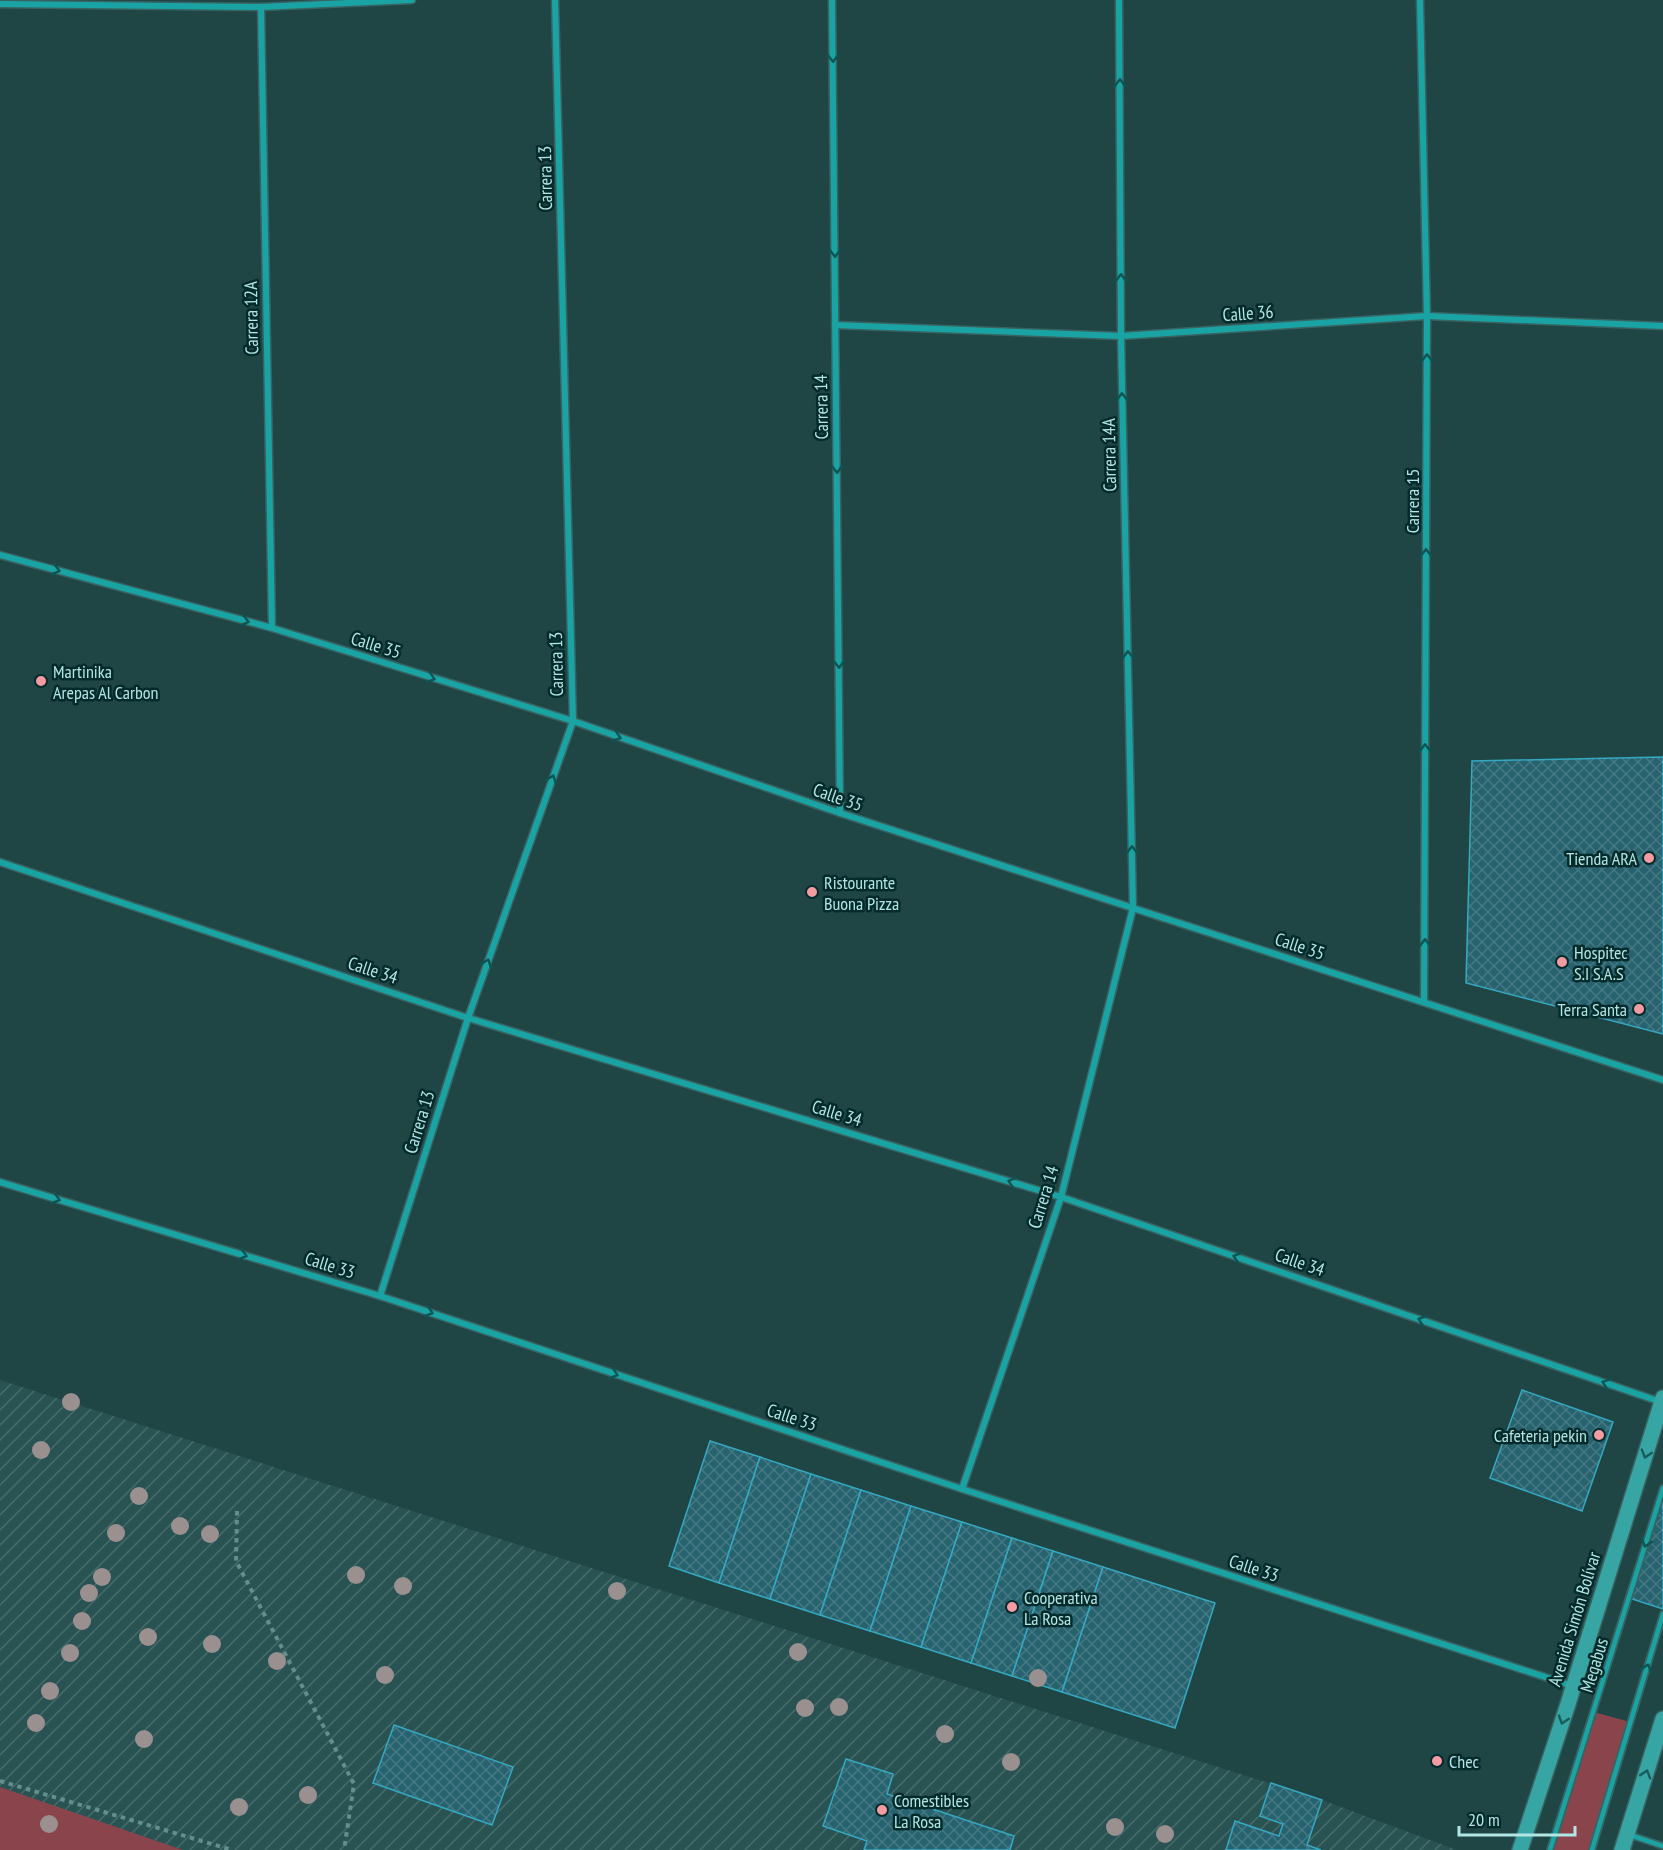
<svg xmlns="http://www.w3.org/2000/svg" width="1663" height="1850" font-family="'PT Sans Narrow',sans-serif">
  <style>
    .industrial { fill: url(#industrial-furrows) }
    .green { fill: #8a454c }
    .building { fill: url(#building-cross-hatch); stroke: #34a9c1; stroke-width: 1.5 }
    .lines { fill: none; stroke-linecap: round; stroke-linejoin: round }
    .lane-casing { stroke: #386363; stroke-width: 8 }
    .street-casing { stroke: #386363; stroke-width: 9 }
    .primary-casing { stroke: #386363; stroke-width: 18 }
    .path { stroke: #628e8d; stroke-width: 4; stroke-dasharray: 4.5 4.5; stroke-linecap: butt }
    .lane { stroke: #1aa3a3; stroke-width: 4.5 }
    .street { stroke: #1aa3a3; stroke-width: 6 }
    .primary { stroke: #38a5a5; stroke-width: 15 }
    .tree { fill: #9a9090 }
    .oneway { stroke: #0b5555 }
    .oneway2 { stroke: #185c5c }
    .poi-dot { fill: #f49aa1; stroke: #032b2b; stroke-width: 2 }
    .labels { text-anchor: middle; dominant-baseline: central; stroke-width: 5; stroke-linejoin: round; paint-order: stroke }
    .street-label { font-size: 18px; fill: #b2e6e5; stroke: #032b2b }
    .poi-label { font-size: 18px; fill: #b2e6e5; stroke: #032b2b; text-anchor: start }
  </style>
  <defs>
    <pattern id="industrial-furrows" width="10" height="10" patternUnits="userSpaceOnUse" patternTransform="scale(1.5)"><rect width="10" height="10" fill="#295252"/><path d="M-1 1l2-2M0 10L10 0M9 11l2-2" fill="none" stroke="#466b6b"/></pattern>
    <pattern id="building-cross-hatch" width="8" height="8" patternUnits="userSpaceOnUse" patternTransform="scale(1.5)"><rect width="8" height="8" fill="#27626f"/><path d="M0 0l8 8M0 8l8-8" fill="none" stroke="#447883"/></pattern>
  </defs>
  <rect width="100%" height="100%" fill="#1f4544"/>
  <path class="industrial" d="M0,1380L1322,1800L1457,1850H0Z"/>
  <g class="green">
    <path d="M1594,1712L1630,1722L1592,1850H1550Z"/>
    <path d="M0,1787L183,1850H0Z"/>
  </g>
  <g class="building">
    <path d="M1663,757V1034L1466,983L1472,761Z"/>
    <path d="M1522,1390L1613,1422L1582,1511L1490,1478Z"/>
    <path d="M710,1441L760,1457L719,1583L669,1566Z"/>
    <path d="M760,1457L811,1474L770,1599L719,1583Z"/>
    <path d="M811,1474L861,1490L820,1615L770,1599Z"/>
    <path d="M1663,1488V1609L1629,1598Z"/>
    <path d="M861,1490L911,1506L870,1631L820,1615Z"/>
    <path d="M911,1506L962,1522L921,1647L870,1631Z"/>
    <path d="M962,1522L1012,1538L971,1663L921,1647Z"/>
    <path d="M1012,1538L1053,1551L1012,1676L971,1663Z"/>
    <path d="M1053,1551L1103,1567L1062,1692L1012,1676Z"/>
    <path d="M1103,1567L1215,1603L1175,1728L1062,1692Z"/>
    <path d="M394,1725L513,1767L492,1825L373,1783Z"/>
    <path d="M846,1759L893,1774L887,1794L1014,1836L1010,1850H864L867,1841L823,1826Z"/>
    <path d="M1271,1783L1322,1800L1307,1845L1321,1850H1226L1235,1821L1279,1836L1283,1824L1260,1816Z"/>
  </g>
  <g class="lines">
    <defs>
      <g id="lane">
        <path d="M1630,1835L1663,1846"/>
        <path d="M1550,1850L1663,1488"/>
        <path d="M1592,1850L1663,1614"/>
      </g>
      <g id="street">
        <path d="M832,0L840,813"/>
        <path d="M1420,0L1427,316L1424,1001"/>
        <path d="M0,4L261,7L412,0"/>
        <path d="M261,7L272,628"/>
        <path d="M835,325L1121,336L1427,316L1663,326"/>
        <path d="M0,555L272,628L573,721L840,813L1663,1080"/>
        <path d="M0,862L468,1018L1061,1197L1661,1402"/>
        <path d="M0,1182L380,1296L962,1489L1573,1686"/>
        <path d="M380,1296L468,1018L573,721L555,0"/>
        <path d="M962,1489L1061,1197L1133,908L1121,336L1119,0"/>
      </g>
      <g id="primary">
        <path d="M1520,1850L1568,1704L1663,1398"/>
        <path d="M1622,1850L1663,1719"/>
      </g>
    </defs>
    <use href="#lane" class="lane-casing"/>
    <use href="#street" class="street-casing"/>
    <use href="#primary" class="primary-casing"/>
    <g class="path">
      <path d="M237,1511L236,1561L354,1784L344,1850"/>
      <path d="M0,1781L232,1850"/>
    </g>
    <use href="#lane" class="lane"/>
    <use href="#street" class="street"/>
    <use href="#primary" class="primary"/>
  </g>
  <g class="tree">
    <circle cx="71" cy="1402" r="9"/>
    <circle cx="41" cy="1450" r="9"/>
    <circle cx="139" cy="1496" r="9"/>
    <circle cx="180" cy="1526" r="9"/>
    <circle cx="116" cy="1533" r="9"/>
    <circle cx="210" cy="1534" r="9"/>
    <circle cx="356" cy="1575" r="9"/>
    <circle cx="102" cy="1577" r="9"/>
    <circle cx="403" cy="1586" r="9"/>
    <circle cx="617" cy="1591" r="9"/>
    <circle cx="89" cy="1593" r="9"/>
    <circle cx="82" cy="1621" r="9"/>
    <circle cx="148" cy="1637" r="9"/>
    <circle cx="212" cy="1644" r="9"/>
    <circle cx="798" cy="1652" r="9"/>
    <circle cx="70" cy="1653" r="9"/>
    <circle cx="277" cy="1661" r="9"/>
    <circle cx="385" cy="1675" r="9"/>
    <circle cx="1038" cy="1678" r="9"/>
    <circle cx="50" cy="1691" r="9"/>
    <circle cx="839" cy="1707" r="9"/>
    <circle cx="805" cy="1708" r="9"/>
    <circle cx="36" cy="1723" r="9"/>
    <circle cx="945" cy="1734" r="9"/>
    <circle cx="144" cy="1739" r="9"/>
    <circle cx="1011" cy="1762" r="9"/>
    <circle cx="308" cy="1795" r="9"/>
    <circle cx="239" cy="1807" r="9"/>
    <circle cx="49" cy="1824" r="9"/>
    <circle cx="1115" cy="1827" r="9"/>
    <circle cx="1165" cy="1834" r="9"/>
  </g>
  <defs><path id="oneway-chevron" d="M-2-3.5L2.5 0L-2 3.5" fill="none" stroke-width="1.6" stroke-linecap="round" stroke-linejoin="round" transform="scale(1.5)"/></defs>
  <g class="oneway">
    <use href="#oneway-chevron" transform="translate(833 58) rotate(89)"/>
    <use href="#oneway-chevron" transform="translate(1120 83) rotate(-90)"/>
    <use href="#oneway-chevron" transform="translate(835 253) rotate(89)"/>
    <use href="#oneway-chevron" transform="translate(1121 278) rotate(-90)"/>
    <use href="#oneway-chevron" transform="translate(1427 358) rotate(-90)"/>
    <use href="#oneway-chevron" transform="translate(1122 397) rotate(-91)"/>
    <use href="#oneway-chevron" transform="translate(837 469) rotate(89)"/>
    <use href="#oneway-chevron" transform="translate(1426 553) rotate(-90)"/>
    <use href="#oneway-chevron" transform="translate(56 570) rotate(15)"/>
    <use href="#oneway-chevron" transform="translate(245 621) rotate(15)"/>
    <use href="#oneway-chevron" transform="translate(1128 655) rotate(-91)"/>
    <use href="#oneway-chevron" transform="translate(839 664) rotate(89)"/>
    <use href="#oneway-chevron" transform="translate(431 678) rotate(17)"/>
    <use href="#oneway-chevron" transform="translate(617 737) rotate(19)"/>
    <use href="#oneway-chevron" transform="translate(1425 748) rotate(-90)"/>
    <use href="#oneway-chevron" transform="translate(552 779) rotate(-70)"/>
    <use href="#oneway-chevron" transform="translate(1132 850) rotate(-91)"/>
    <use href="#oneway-chevron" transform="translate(1425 943) rotate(-90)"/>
    <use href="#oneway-chevron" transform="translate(487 963) rotate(-70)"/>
    <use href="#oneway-chevron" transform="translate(1012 1182) rotate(-163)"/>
    <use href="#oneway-chevron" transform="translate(56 1199) rotate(17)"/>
    <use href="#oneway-chevron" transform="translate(243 1255) rotate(17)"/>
    <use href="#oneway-chevron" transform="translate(1237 1257) rotate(-161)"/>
    <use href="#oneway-chevron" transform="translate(429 1312) rotate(18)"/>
    <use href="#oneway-chevron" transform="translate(1422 1320) rotate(-161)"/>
    <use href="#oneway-chevron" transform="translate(614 1374) rotate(18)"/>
    <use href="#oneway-chevron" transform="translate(1606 1383) rotate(-161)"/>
    <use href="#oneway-chevron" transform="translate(1646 1543) rotate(107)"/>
    <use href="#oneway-chevron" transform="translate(1647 1668) rotate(-73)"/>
  </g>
  <g class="oneway2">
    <use href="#oneway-chevron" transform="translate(1646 1454) rotate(107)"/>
    <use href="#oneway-chevron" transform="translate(1563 1720) rotate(108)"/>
    <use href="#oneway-chevron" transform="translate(1646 1774) rotate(-73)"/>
  </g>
  <g class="poi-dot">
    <circle cx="41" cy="681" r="6"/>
    <circle cx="1649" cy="858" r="6"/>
    <circle cx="812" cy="892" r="6"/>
    <circle cx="1562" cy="962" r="6"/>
    <circle cx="1639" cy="1009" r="6"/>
    <circle cx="1599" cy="1435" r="6"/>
    <circle cx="1012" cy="1607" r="6"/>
    <circle cx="1437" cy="1761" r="6"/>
    <circle cx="882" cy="1810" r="6"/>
  </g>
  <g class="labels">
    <g class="street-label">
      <text transform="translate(545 178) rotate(-91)">Carrera 13</text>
      <text transform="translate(1248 313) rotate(-4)">Calle 36</text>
      <text transform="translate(251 318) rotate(-91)">Carrera 12A</text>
      <text transform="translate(821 407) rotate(-91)">Carrera 14</text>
      <text transform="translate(1109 455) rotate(-91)">Carrera 14A</text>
      <text transform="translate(1412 501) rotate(-90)">Carrera 15</text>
      <text transform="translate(376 645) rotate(17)">Calle 35</text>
      <text transform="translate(556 664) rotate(-91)">Carrera 13</text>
      <text transform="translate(838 797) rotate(19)">Calle 35</text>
      <text transform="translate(1300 946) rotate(18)">Calle 35</text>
      <text transform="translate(373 970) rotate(18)">Calle 34</text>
      <text transform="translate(837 1113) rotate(17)">Calle 34</text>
      <text transform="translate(419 1122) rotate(-73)">Carrera 13</text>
      <text transform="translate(1043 1197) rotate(-73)">Carrera 14</text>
      <text transform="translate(1300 1262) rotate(19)">Calle 34</text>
      <text transform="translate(330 1265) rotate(17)">Calle 33</text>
      <text transform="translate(792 1417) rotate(18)">Calle 33</text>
      <text transform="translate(1254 1568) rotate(18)">Calle 33</text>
      <text transform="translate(1574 1619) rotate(-73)">Avenida Simón Bolívar</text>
      <text transform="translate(1594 1665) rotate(-73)">Megabus</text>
    </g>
    <g class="poi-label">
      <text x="53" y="671">Martinika<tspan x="53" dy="21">Arepas Al Carbon</tspan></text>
      <text x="1637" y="858" text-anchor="end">Tienda ARA</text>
      <text x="824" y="882">Ristourante<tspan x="824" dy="21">Buona Pizza</tspan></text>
      <text x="1574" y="952">Hospitec<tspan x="1574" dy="21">S.I S.A.S</tspan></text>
      <text x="1627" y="1009" text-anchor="end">Terra Santa</text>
      <text x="1587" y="1435" text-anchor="end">Cafeteria pekin</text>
      <text x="1024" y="1597">Cooperativa<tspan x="1024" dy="21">La Rosa</tspan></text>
      <text x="1449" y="1761">Chec</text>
      <text x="894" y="1800">Comestibles<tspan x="894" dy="21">La Rosa</tspan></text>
    </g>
  </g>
  <path d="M1459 1826v9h116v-9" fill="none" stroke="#b2e6e5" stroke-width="3"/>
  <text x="1468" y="1826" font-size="18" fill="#b2e6e5" stroke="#032b2b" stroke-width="4.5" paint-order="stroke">20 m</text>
</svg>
